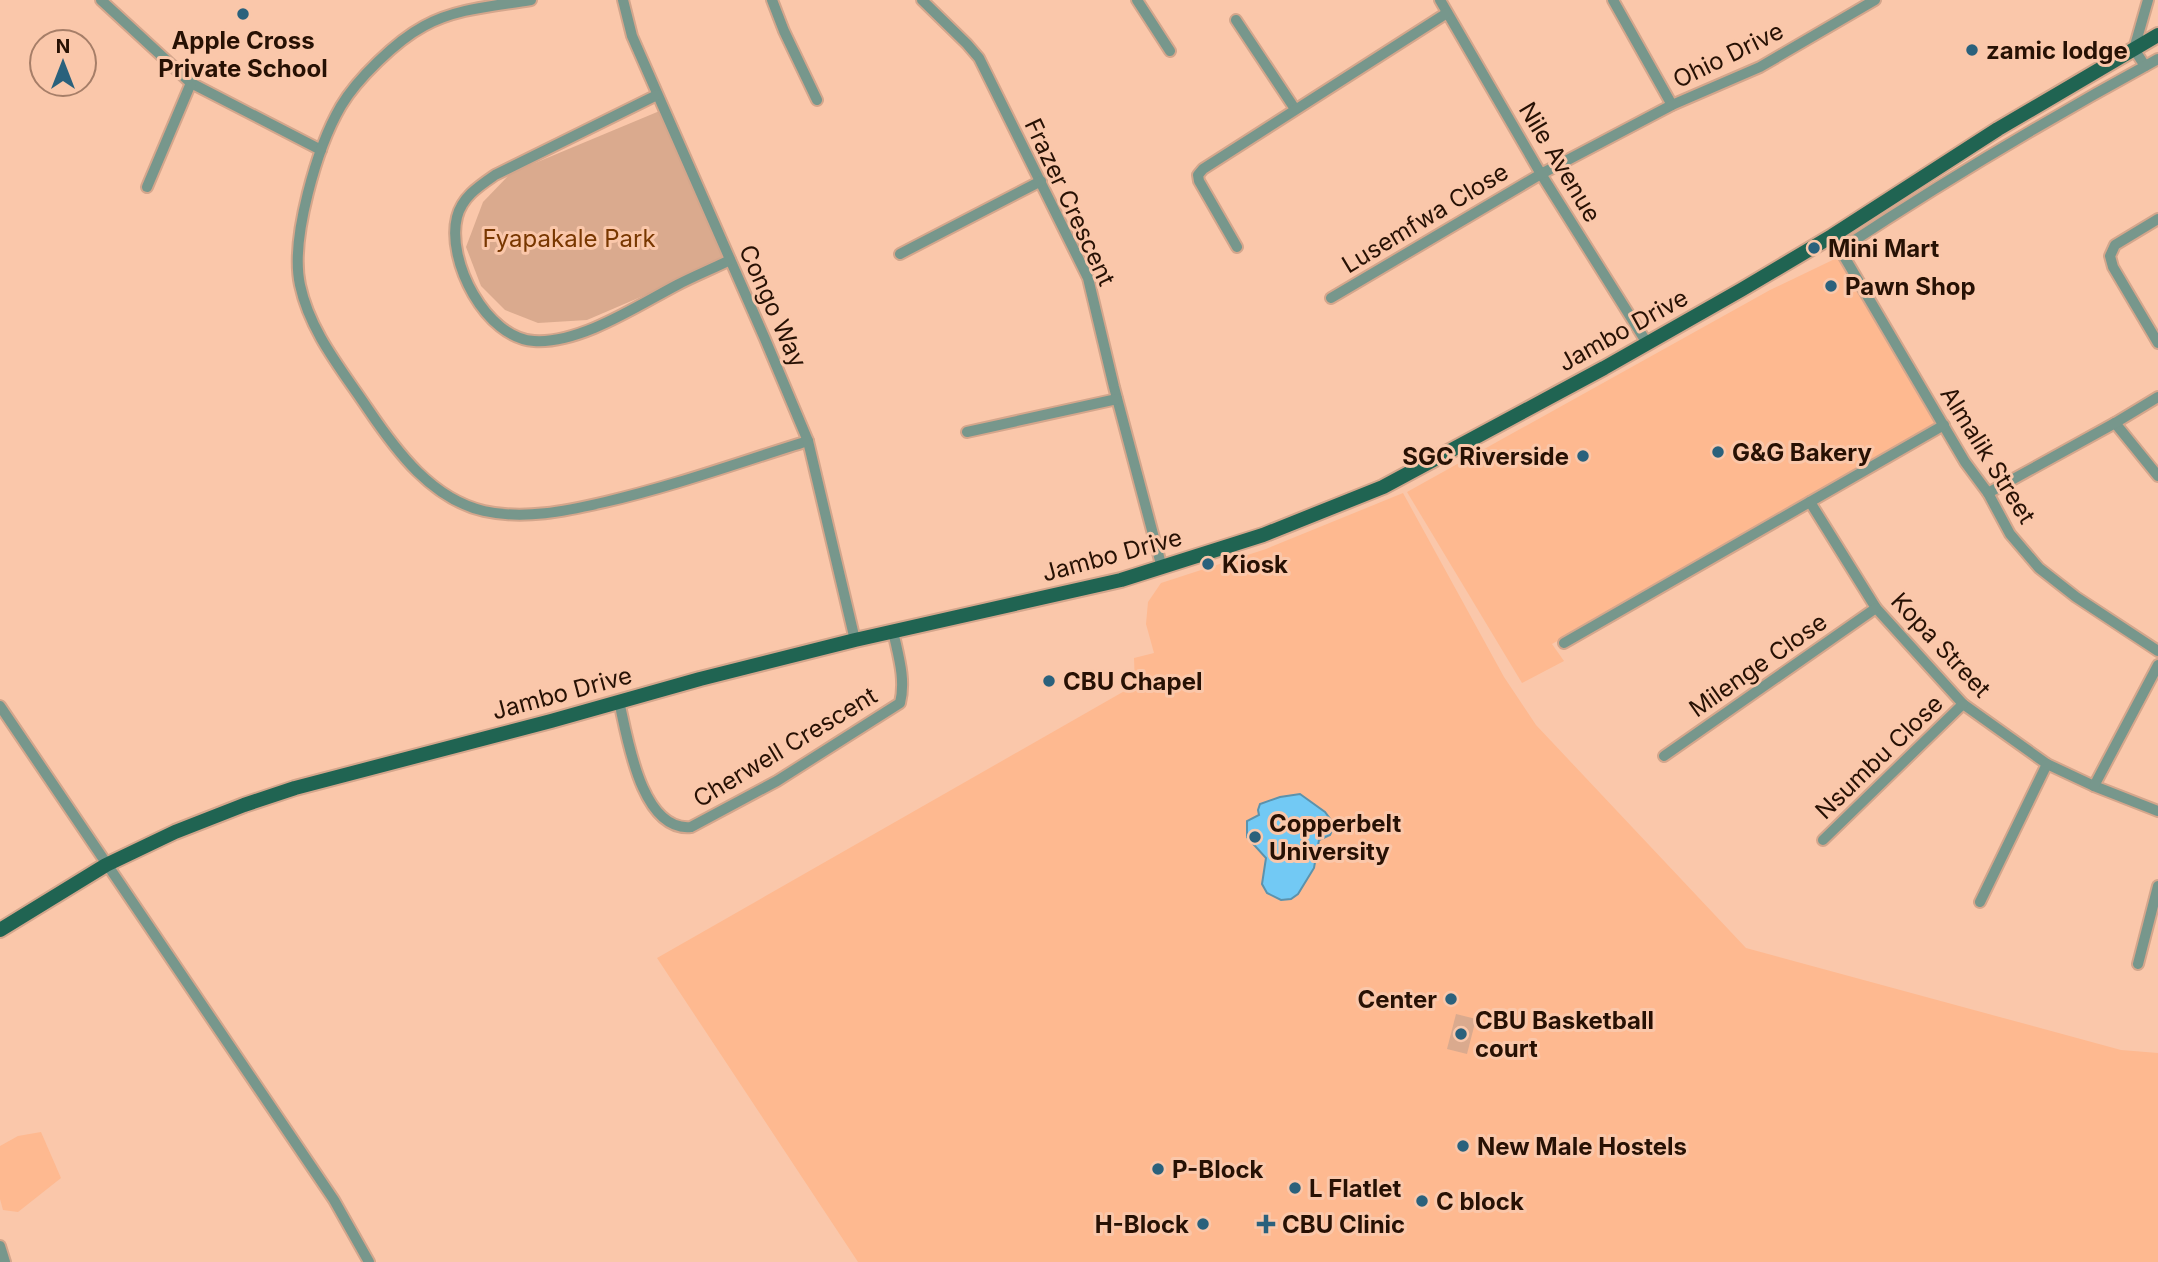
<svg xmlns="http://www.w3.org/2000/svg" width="2158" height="1262" font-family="Inter,sans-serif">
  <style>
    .built { fill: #feb990 }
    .green { fill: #daaa8e }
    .water { fill: #72c9f4; stroke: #5c92ac; stroke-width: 2 }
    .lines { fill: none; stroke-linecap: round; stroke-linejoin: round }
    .minor-casing { stroke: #d4a68c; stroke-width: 14 }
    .major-casing { stroke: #d4a68c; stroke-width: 18 }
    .minor { stroke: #77978c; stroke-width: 10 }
    .major { stroke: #206452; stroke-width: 14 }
    .poi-dot { fill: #2a617c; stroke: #fac7aa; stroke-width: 2.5 }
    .labels { text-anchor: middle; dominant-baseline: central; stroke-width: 6; stroke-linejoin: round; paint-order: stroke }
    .poi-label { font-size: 24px; font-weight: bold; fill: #271104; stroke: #fac7aa; text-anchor: start }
    .street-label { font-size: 24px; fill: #271104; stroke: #fac7aa }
    .park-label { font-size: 24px; fill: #783700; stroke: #fac7aa }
  </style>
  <rect width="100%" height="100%" fill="#fac7aa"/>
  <g class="built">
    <path d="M1841,256L1941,424L1552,644L1564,661L1522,683L1407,492L1770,290Z"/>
    <path d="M1403,493L1504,677L1536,725L1746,948L2121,1050L2158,1053V1262H858L657,958L1135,685L1134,658L1154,653L1146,624L1148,602L1161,583L1266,549Z"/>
    <path d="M41,1132L61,1178L18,1212L3,1210L0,1199V1146L18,1136Z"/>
  </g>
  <g class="green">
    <path d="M662,110L727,260L587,320L538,323L505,310L481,286L466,247L483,202L511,173Z"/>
    <path d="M1456,1014L1476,1019L1467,1054L1447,1049Z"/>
  </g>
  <path class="water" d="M1300,794L1325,812L1331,820H1341L1344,822L1343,825L1334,826L1330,835L1319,840L1314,868L1298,894L1291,899L1281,900L1267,893L1262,884L1266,858L1247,837V821L1259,815L1258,810L1260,804L1280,797Z"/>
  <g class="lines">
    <defs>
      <g id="minor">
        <path d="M101,0L191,83L321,150"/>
        <path d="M531,0C496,6 456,8 424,26C396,41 357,79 341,106C317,147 290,239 300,285C310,332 342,370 368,409C397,452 432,499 484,511C524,520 566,511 605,502C674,486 740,462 808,441"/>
        <path d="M623,0L632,36L765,339L808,441L855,640"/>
        <path d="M772,0L784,31L817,100"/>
        <path d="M922,0L967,44L979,58L1088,278L1114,387L1162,568"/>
        <path d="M1137,0L1170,51"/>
        <path d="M1440,0L1541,174L1647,343"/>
        <path d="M1613,0L1672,105"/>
        <path d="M1236,20L1295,109"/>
        <path d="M2145,66L2134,49L2148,0"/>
        <path d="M657,95L495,175C479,186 462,197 457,217C446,261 486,338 534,341C580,344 637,306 677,285C694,276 712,269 730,260"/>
        <path d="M147,187L191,83"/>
        <path d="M2158,219L2115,245L2110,256L2113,267L2158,343"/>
        <path d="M1832,236L1965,462L1988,493L2010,534L2039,568L2076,597L2158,651"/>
        <path d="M1237,247L1199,181L1198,175L1203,169L1447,13"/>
        <path d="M1841,249C1944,181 2050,118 2158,59"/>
        <path d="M900,254L1041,181"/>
        <path d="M1331,298L1541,174L1672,105L1760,67L1875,0"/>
        <path d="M2115,423L2158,476"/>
        <path d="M967,432L1117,399"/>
        <path d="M1988,493L2115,423L2158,397"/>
        <path d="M1810,502L1876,608L1963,704L2047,764L2094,786L2158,811"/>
        <path d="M1564,643L1944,425"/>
        <path d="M619,701C627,736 641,832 691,827L777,781L900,703C906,679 898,655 893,631"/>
        <path d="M0,706L334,1200L369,1262"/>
        <path d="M1664,756L1876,608"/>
        <path d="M2094,786L2158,665"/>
        <path d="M1823,840L1963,704"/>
        <path d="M1980,902L2047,764"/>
        <path d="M2138,964L2158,886"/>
        <path d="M0,1246L5,1262"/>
      </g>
      <path id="major" d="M0,930L106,865L175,832L244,805L295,788L551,721L700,679L855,640L1121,580L1263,535L1383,487L1604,368L1741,290L1832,236L1998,129L2158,35"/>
    </defs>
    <use href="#minor" class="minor-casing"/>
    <use href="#major" class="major-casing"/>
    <use href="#minor" class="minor"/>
    <use href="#major" class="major"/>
  </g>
  <g class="poi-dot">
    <circle cx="243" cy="14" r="7"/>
    <circle cx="1972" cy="50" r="7"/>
    <circle cx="1814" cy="248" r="7"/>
    <circle cx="1831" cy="286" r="7"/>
    <circle cx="1718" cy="452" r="7"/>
    <circle cx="1583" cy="456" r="7"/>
    <circle cx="1208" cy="564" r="7"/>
    <circle cx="1049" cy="681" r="7"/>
    <circle cx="1255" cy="837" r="7"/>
    <circle cx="1451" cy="999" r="7"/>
    <circle cx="1461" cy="1034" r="7"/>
    <circle cx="1463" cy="1146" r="7"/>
    <circle cx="1158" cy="1169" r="7"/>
    <circle cx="1295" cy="1188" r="7"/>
    <circle cx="1422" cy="1201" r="7"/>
    <circle cx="1203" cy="1224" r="7"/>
    <path d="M1262.5 1213.5h7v7h7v7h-7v7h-7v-7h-7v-7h7z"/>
  </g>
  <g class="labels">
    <g class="poi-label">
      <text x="243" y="40" text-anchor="middle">Apple Cross<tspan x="243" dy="28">Private School</tspan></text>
      <text x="1986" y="50">zamic lodge</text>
      <text x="1828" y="248">Mini Mart</text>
      <text x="1845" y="286">Pawn Shop</text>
      <text x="1732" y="452">G&amp;G Bakery</text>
      <text x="1569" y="456" text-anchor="end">SGC Riverside</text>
      <text x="1222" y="564">Kiosk</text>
      <text x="1063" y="681">CBU Chapel</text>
      <text x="1269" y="823">Copperbelt<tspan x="1269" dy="28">University</tspan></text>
      <text x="1437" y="999" text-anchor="end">Center</text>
      <text x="1475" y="1020">CBU Basketball<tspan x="1475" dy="28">court</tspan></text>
      <text x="1477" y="1146">New Male Hostels</text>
      <text x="1172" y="1169">P-Block</text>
      <text x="1309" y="1188">L Flatlet</text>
      <text x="1436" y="1201">C block</text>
      <text x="1189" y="1224" text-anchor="end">H-Block</text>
      <text x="1282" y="1224">CBU Clinic</text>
    </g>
    <g class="street-label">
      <text transform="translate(1728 55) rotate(-26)">Ohio Drive</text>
      <text transform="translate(1560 162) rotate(59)">Nile Avenue</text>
      <text transform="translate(1070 202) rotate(65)">Frazer Crescent</text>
      <text transform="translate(1425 218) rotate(-31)">Lusemfwa Close</text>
      <text transform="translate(773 306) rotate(66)">Congo Way</text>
      <text transform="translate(1623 330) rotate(-29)">Jambo Drive</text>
      <text transform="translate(1988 455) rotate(58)">Almalik Street</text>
      <text transform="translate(1112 555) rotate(-15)">Jambo Drive</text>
      <text transform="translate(1941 645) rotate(47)">Kopa Street</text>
      <text transform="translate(1758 665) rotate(-35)">Milenge Close</text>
      <text transform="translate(562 693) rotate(-15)">Jambo Drive</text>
      <text transform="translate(785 747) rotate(-31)">Cherwell Crescent</text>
      <text transform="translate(1879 757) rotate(-44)">Nsumbu Close</text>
    </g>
    <g class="park-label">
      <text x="569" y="238">Fyapakale Park</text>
    </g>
  </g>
  <g transform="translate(63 63)"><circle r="33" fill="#fac7aa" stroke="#a67e68" stroke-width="2"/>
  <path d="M0-5L12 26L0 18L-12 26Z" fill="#2a617c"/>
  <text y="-10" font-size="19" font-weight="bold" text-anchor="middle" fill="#271104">N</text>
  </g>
</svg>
